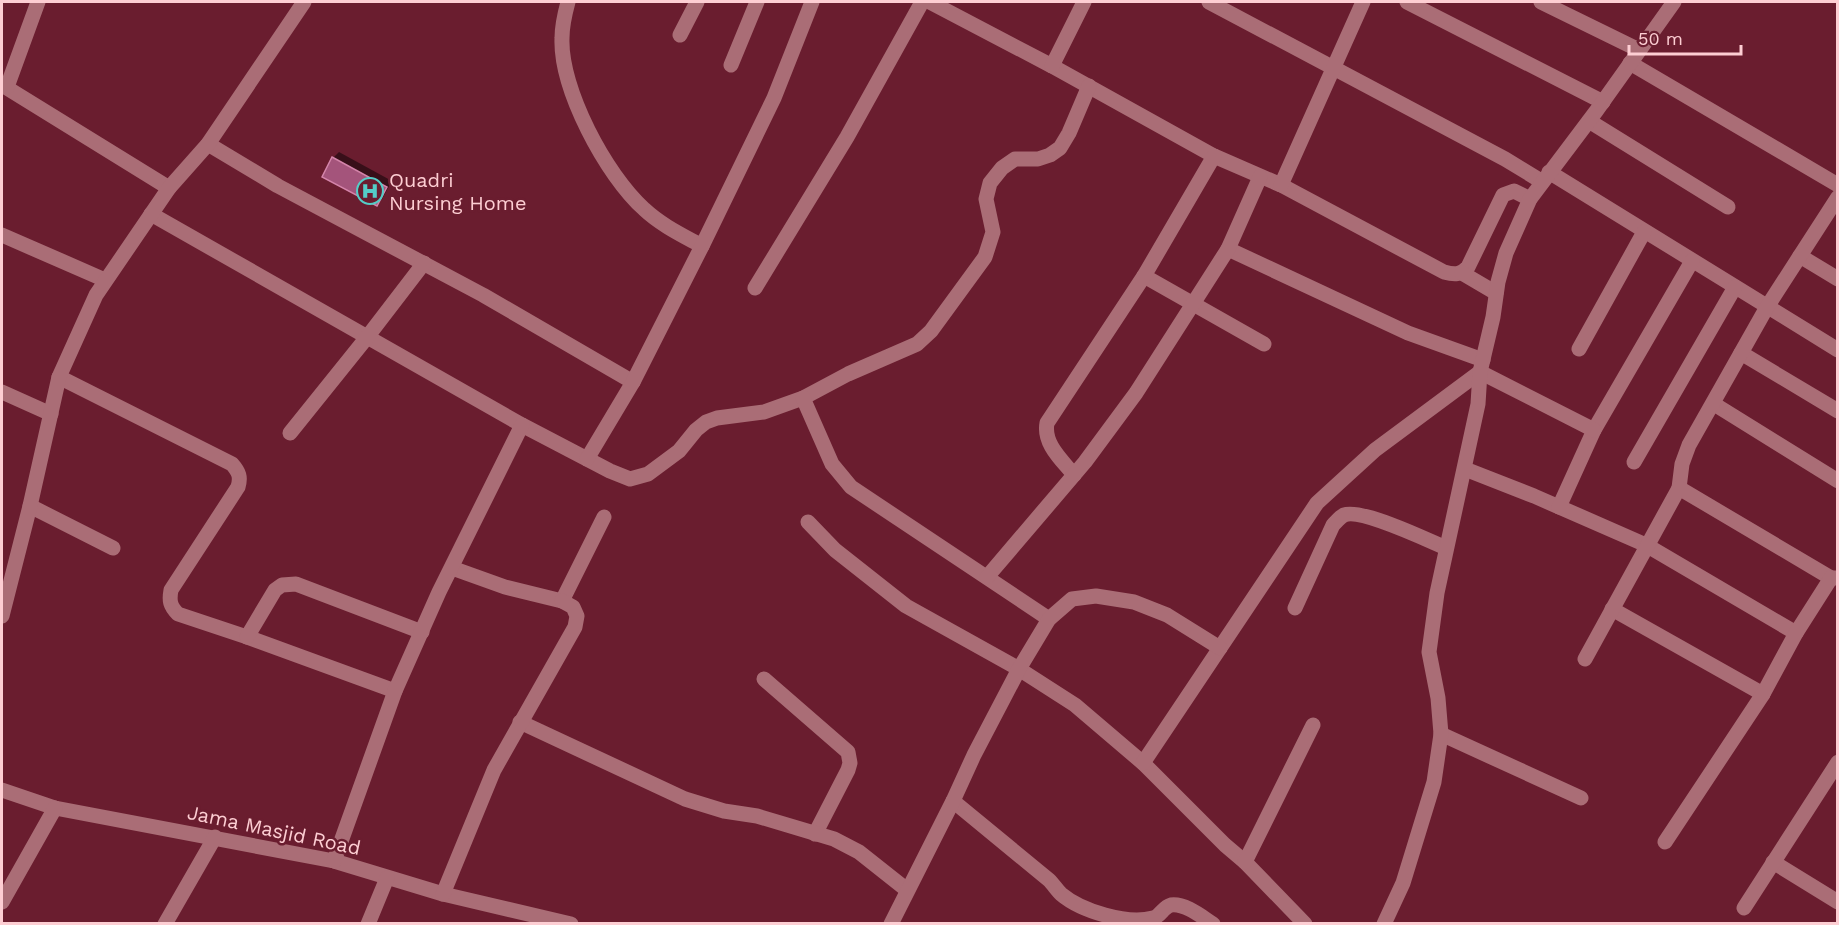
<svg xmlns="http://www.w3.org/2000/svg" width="1839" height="925" font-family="'Work Sans',sans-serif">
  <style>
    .shadow { fill: #0007 }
    .building { fill: #a4547b; stroke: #d484aa; stroke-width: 1.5 }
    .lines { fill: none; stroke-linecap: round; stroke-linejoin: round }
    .minor { stroke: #aa6d76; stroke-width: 15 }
    .labels { text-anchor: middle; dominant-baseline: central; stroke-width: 5; stroke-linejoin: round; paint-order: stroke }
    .poi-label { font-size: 20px; fill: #fdced3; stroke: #6a1d2f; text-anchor: start }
    .street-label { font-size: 20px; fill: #fdced3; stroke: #6a1d2f }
  </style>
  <rect width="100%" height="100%" fill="#6a1d2f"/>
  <path class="shadow" d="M339,152L392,181L382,199L377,205L333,158Z"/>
  <path class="building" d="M332,157L387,187L377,206L322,177Z"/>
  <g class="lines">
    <g class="minor">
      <path d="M568,2C565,13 562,26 562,38C560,89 606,175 644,209C661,225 682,235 702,246"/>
      <path d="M930,2L1052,66L1214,156L1281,185L1444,272C1455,275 1460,275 1468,267L1503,195L1514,191L1530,199"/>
      <path d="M1209,2L1505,159L1541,181"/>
      <path d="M1407,2L1603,102"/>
      <path d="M1541,2L1639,50"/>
      <path d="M680,35L697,2"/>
      <path d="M1630,63L1838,185"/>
      <path d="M731,65L757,2"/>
      <path d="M1052,66L1084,2"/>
      <path d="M2,85L169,188"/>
      <path d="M7,87L38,2"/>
      <path d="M1589,121L1728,207"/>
      <path d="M208,144L278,186L483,295L633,382"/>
      <path d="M1549,172L1838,350"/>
      <path d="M1281,185L1363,2"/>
      <path d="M151,214L522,425L610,471L630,479L648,474L679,451L696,430L706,422L717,418L764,412L803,398L848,374L917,344L931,331L985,257L993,232L986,199L990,183L1002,168L1015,159H1038L1050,155L1060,148L1069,133L1089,86"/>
      <path d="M2,235L105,280"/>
      <path d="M1228,249L1408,333L1483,360"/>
      <path d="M1800,256L1838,279"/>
      <path d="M1462,273L1496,293"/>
      <path d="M1144,276L1264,344"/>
      <path d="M755,288L847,137L922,2"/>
      <path d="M1579,349L1644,232"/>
      <path d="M1741,353L1838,411"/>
      <path d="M59,377L232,464C239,472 241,477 238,487L171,590C169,601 170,606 178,614L247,637L395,691"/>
      <path d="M2,392L51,414"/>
      <path d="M803,398L832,464L851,487L1049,619"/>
      <path d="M1714,404L1838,481"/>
      <path d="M290,433L368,336L424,263"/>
      <path d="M587,459L633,382L702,246L774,98L812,2"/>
      <path d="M1634,462L1735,287"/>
      <path d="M1465,469L1534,496L1646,545L1796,633"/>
      <path d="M1074,475C1062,460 1043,444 1047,423L1144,276L1214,156"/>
      <path d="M1679,488L1682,464L1689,445L1767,307L1838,197"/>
      <path d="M30,506L113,548"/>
      <path d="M1559,507L1594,430L1692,261"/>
      <path d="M808,522L835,550L906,606L1019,669L1075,705L1143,763L1225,845L1245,862L1305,924"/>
      <path d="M452,568L505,587L562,601L604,517"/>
      <path d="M987,577L1085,462L1136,393L1228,249L1260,177"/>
      <path d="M1295,608L1333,525C1336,522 1340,517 1344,515C1361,508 1427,540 1446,548"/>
      <path d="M1612,609L1763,694"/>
      <path d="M2,616L30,506L59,377L96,295L169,188L208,144L304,2"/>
      <path d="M247,637L275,590L282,585L296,584L422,632"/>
      <path d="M1585,659L1679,488L1831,578"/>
      <path d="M764,679L848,752L850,763L848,770L815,834"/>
      <path d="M520,722L685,799L724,811L757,816L834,839L859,852L907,890"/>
      <path d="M1441,734L1581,798"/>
      <path d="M1143,763L1317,503L1375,450L1480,372L1594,430"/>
      <path d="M2,790L55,808L334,861L443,894L571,924"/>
      <path d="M953,801L1049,880C1053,884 1057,890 1061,894C1081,911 1127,925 1153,918C1160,917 1163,907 1171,905C1185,903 1202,917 1213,924"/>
      <path d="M1665,842L1763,694L1796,633L1831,578H1838"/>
      <path d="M334,861L395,691L439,592L522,425"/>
      <path d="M1245,862L1313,725"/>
      <path d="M1773,862L1838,902"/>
      <path d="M443,894L494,770L575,627L577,616L573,607L562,601"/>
      <path d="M2,902L55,808"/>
      <path d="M1744,908L1838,762"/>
      <path d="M165,924L215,837"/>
      <path d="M368,924L387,878"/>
      <path d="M891,924L953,801L974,755L1019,669L1049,619L1072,599L1096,596L1134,602L1167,615L1220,648"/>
      <path d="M1384,924L1403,883L1434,782L1441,734L1438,698L1429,652L1437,593L1478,404L1480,372L1493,317L1498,282L1506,253L1530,199L1597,110L1674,2"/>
    </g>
  </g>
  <defs>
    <symbol id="hospital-ring" viewBox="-11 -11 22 22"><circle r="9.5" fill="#6a1d2f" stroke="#54cdc7" stroke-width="1.5"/><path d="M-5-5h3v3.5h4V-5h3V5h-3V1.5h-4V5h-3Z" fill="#54cdc7"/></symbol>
  </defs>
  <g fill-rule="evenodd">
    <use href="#hospital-ring" x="355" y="176" width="30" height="30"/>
  </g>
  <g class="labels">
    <g class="poi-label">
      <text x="389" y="180">Quadri<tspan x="389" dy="23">Nursing Home</tspan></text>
    </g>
    <g class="street-label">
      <text transform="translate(274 830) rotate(12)">Jama Masjid Road</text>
    </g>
  </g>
  <rect width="1839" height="925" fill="none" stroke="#fdced3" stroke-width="6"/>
  <path d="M1629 45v9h112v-9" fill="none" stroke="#fdced3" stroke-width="3"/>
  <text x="1638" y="45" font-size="18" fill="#fdced3" stroke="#6a1d2f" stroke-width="4.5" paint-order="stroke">50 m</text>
</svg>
